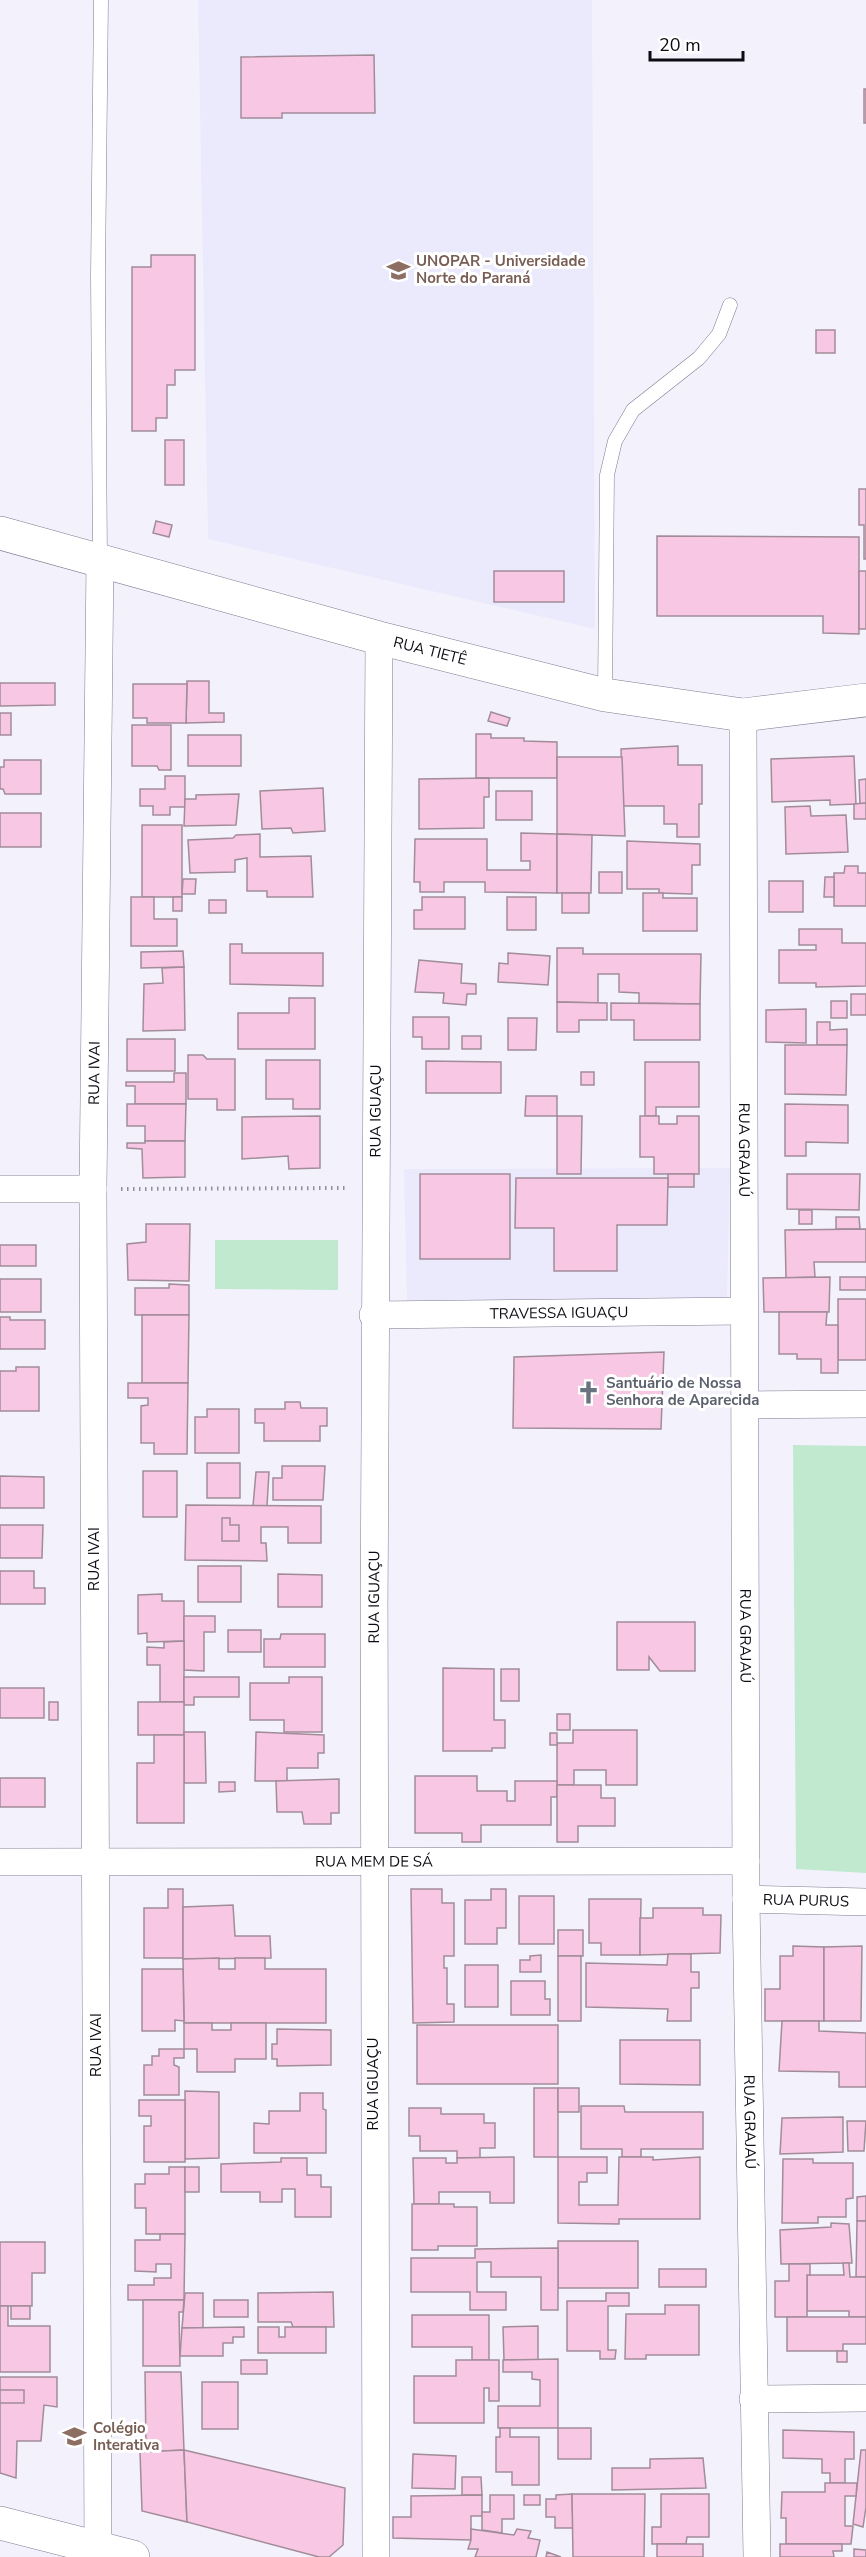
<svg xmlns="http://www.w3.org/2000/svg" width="866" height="2557" font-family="'Nunito Sans',sans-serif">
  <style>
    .built { fill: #ebe9fc }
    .green { fill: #c0e9d0 }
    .building { fill: #f7c7e3; stroke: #a28c99; stroke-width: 1.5 }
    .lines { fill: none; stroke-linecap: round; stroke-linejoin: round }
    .lane-casing { stroke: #7e7b90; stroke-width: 15 }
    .street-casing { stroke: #7e7b90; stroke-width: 28 }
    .secondary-casing { stroke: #7e7b90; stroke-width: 34 }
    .path { stroke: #908f98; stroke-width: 4; stroke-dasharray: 1.5 4.5; stroke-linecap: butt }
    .lane { stroke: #fff; stroke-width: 14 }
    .street { stroke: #fff; stroke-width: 27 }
    .secondary { stroke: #fff; stroke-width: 33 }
    .labels { text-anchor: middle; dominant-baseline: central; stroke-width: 6; stroke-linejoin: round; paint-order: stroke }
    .education-label { font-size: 15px; font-weight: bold; fill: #785e54; stroke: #fff; text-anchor: start }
    .street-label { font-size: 15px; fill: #0c0b13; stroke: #fff }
    .worship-label { font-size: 15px; font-weight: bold; fill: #5b616d; stroke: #fff; text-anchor: start }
  </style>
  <rect width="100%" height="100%" fill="#f3f2fc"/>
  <g class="built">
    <path d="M198,0H592L595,629L208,539Z"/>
    <path d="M730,1168L727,1301L407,1303L404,1169Z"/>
  </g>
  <g class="green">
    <path d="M215,1240H338V1290L215,1289Z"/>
    <path d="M793,1445L866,1446V1873L796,1869Z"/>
  </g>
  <g class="building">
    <path d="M374,55L375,113H282V118H241V57Z"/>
    <rect x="864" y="89" width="2" height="34"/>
    <path d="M151,255H195V370H175V385H167V418H156V431H132V267H151Z"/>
    <rect x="816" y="330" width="19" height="23"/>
    <rect x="165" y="440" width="19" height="45"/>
    <path d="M859,489H866V559H864V525H859Z"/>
    <path d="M156,521L172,525L169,537L153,533Z"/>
    <path d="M657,536L859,537V634L823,633V616H657Z"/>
    <rect x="494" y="571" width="70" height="31"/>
    <rect x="859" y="571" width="7" height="58"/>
    <path d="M187,681H209V713H224V722L186,723Z"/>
    <path d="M0,683H55V705L0,706Z"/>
    <path d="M133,684H187L186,723H147V718H133Z"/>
    <path d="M491,712L510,718L507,726L488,721Z"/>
    <rect x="0" y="713" width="11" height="22"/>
    <path d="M132,725H171V770H159L157,766H132Z"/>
    <path d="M476,734H491V738H524V741L557,742V778H476Z"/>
    <rect x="188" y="735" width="53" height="31"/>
    <path d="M678,746V765H702V804H699V837H677V824H664V806H623L621,749Z"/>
    <path d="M854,756L856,804L830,805V800L772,802L771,759Z"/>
    <path d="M557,757H622L625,836L557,834Z"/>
    <path d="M4,760H41V794H5L3,789H0V767H4Z"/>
    <path d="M165,776H185V807H170V815H153V806H140V789H165Z"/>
    <path d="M489,778V797H484V828L419,829V779Z"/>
    <path d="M866,779V804H860L859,780Z"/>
    <path d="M323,788L325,831L293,833L291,828L262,829L260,791Z"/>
    <rect x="496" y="791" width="36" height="29"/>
    <path d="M239,794L236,825L184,826L185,799H196V795Z"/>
    <path d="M866,803V819H854V804Z"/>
    <path d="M810,806L811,816L846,815L848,852L786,854L785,807Z"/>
    <rect x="0" y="813" width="41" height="34"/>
    <rect x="142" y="825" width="40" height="72"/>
    <path d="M521,833L557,834V893L485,892V882H444V892H420V882H414L415,839H487V870H530V861H521Z"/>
    <path d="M260,834V857L311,856L313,897H267V891H247V858L235,860V872L190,873L188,840L233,838L236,835Z"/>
    <path d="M557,834L592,835L591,893H557Z"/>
    <path d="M627,841L700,844V865H692V894L659,893V889H627Z"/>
    <path d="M845,866H858V873H866V906H834V873H844Z"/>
    <rect x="599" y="872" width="23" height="21"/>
    <path d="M825,877H834V897H824Z"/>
    <path d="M183,879H196L195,894H182Z"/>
    <rect x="769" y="881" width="34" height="31"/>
    <rect x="562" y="893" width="27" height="20"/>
    <path d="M643,893H663V898H697V931H643Z"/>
    <path d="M131,897H154V919H177V946H131Z"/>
    <rect x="173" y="897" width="9" height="14"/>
    <path d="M422,897H465V929H414V910H422Z"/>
    <rect x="507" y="897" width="29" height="33"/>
    <rect x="209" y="900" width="17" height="13"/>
    <path d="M799,929H842V943H866V986L816,987V983H779V950H816V945H799Z"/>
    <path d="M230,944H242V953H323V986L230,984Z"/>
    <path d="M557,948H583V954H701L700,1004L639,1003V993L619,992V974H598V1003L557,1002Z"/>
    <path d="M183,951L184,967L141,968V952Z"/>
    <path d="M508,953L550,956L548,985L498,982L499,963L508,964Z"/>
    <path d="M419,960L462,964L461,983L476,984V994H467L466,1005L443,1003L444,993L415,992Z"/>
    <path d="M184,967L185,1030L143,1031L144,984L163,983L162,968Z"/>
    <rect x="851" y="994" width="15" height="21"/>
    <path d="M289,998H315V1049H238V1013H289Z"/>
    <rect x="831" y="1001" width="16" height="17"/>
    <path d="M557,1002L607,1003V1020H579V1032H557Z"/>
    <path d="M611,1003L700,1004V1040H634V1020H611Z"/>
    <path d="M806,1009V1043L766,1042V1010Z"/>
    <path d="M413,1017H449V1049H422V1037H413Z"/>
    <path d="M508,1018H537L536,1050H508Z"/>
    <path d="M817,1022H830V1030L847,1029V1045H817Z"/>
    <rect x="462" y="1036" width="19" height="13"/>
    <rect x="127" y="1039" width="48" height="32"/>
    <path d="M785,1045H847L846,1095L785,1094Z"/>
    <path d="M188,1055H203L207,1059H235V1110H217V1099H188Z"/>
    <path d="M266,1060H320V1109H293V1099H266Z"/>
    <path d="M426,1061L501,1062V1093H426Z"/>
    <path d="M645,1062H699V1107H656V1116H645Z"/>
    <rect x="581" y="1072" width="13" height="13"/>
    <path d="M174,1073H186V1104H135V1086H126V1082H174Z"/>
    <path d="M526,1096H557V1116H525Z"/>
    <path d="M127,1104H186L185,1141H145V1126H127Z"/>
    <path d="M785,1104L848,1105V1143L806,1142V1156H785Z"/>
    <path d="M320,1116V1168L289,1169L288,1156L242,1159V1117Z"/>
    <path d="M557,1116H582L581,1174H557Z"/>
    <path d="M640,1116H659V1124H677V1116H699V1174H654V1157H640Z"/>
    <path d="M145,1141H185V1177L143,1178L142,1149L127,1148V1143H145Z"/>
    <rect x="420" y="1174" width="90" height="85"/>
    <rect x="668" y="1174" width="26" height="13"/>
    <path d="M787,1174H860L859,1210L787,1209Z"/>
    <path d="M516,1178H668L667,1225H617V1271H554V1228H515Z"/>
    <rect x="799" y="1210" width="13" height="14"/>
    <path d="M836,1217H859L860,1229H836Z"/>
    <path d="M146,1224H190L189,1281L128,1280L127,1244L146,1242Z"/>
    <path d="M866,1229V1262H814L815,1277L786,1278L785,1230Z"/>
    <rect x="0" y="1245" width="36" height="21"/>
    <path d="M830,1277L829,1312H764L763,1278Z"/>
    <rect x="840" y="1277" width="26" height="13"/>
    <rect x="0" y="1279" width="41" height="33"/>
    <path d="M169,1284L189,1285V1315H135V1288H169Z"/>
    <rect x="838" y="1299" width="28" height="61"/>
    <path d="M779,1312H827L826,1325H838V1373H821V1359H797V1354H779Z"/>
    <path d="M142,1315H189L188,1383H142Z"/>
    <path d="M0,1317H10V1320H45V1349H0Z"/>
    <path d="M664,1352L661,1429L513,1428L514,1357Z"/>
    <path d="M16,1367H39V1411H0V1371H16Z"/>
    <path d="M128,1383H188L187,1454H154V1443H141V1406L148,1405V1398H128Z"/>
    <path d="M285,1402H300L301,1408H327V1426H320V1441H264V1423H255V1409H285Z"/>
    <path d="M207,1409H239V1453H195V1417H207Z"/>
    <rect x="207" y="1463" width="33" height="35"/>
    <path d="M282,1466H325L323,1500H273V1478H282Z"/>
    <rect x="143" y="1471" width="34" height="46"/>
    <path d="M256,1472H269L267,1506H253Z"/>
    <path d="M0,1476L44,1477V1508H0Z"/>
    <path d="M186,1505L321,1506V1543H288V1527H261V1543H266L267,1561L185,1560Z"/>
    <path d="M222,1518H230V1525H239V1541H222Z"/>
    <path d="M0,1525H43L42,1558H0Z"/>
    <rect x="198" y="1566" width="43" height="36"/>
    <path d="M0,1571H34V1588H45V1604H0Z"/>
    <path d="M278,1574L322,1575V1607H278Z"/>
    <path d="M162,1594V1601H184V1641L147,1642V1633L138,1634V1595Z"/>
    <path d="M184,1616H215V1632H204V1671L184,1670Z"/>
    <path d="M617,1622H695V1671H660L649,1657V1670H617Z"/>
    <rect x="228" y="1630" width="33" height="22"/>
    <path d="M281,1634H325V1667H264V1639H280Z"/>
    <path d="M184,1641V1702H160V1665H147V1647L164,1648V1642Z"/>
    <path d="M443,1668L494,1669V1720H505V1748H492V1751H443Z"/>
    <rect x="501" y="1669" width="18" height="32"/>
    <path d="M184,1677H239V1697H194V1705H184Z"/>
    <path d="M289,1677H322V1732H284V1720H250V1683H289Z"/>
    <rect x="0" y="1688" width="44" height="30"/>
    <rect x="49" y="1702" width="9" height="18"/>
    <rect x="138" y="1702" width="46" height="33"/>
    <rect x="557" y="1714" width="13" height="16"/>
    <path d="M573,1730H637V1785H606V1770H574V1785H557V1743H573Z"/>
    <path d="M184,1732H205L206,1783H184Z"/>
    <path d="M256,1732L324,1735V1753H318V1768H287V1781H255Z"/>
    <rect x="550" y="1733" width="7" height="12"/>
    <path d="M154,1735H184V1823H137V1763H154Z"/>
    <path d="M415,1776H477V1791H507V1801H515V1781H557V1797H551V1825H481V1842H462V1833H415Z"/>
    <rect x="0" y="1778" width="45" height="29"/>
    <path d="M339,1779V1813H331V1824H304L302,1812H277L276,1781Z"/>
    <path d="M219,1782H235V1791L219,1792Z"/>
    <path d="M557,1785H601V1798H615V1826H578V1842H557Z"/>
    <path d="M168,1889H183V1958H144V1908H168Z"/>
    <path d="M411,1889H442V1903H454V1956H444V1968H447V2004H454V2022L413,2023Z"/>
    <path d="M491,1889H506V1928H497V1944H465V1900H491Z"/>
    <rect x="519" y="1896" width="35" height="48"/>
    <path d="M589,1899H641L640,1955H601V1943H589Z"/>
    <path d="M233,1905L235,1936H270L271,1958L183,1959V1907Z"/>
    <path d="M653,1908H703V1915H721L720,1953L640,1955V1918H653Z"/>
    <rect x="558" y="1930" width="25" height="26"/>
    <path d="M793,1946L824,1947V2021H765V1989H780V1956H793Z"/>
    <path d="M862,1946L861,2021H824V1947Z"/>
    <path d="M668,1954H691V1972H699V1988H691V2021H667L668,2009L586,2007V1963L667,1965Z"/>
    <path d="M541,1955V1972H520V1960H530V1956Z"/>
    <rect x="558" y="1956" width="23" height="65"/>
    <path d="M219,1958V1969H235V1958H265V1969H326V2023H184L183,1959Z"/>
    <rect x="465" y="1965" width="33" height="42"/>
    <path d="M142,1969H183L184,2021L175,2020V2031H142Z"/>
    <path d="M511,1981H545V1999H550V2015H511Z"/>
    <path d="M782,2021H819V2031L866,2033V2087H839V2072L779,2071Z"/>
    <path d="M184,2023H212V2030H231V2023H266V2059H235V2072H197V2049H184Z"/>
    <rect x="417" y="2025" width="141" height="59"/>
    <path d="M277,2029L331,2030V2065L277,2066V2059H272V2044H277Z"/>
    <path d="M620,2040H700V2085L620,2084Z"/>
    <path d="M159,2049H184V2058H174V2065L179,2067V2095H144V2065H152V2056H159Z"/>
    <rect x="534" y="2088" width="24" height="69"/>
    <rect x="558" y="2088" width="21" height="24"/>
    <path d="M185,2091L219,2092V2158L185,2159Z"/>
    <path d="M300,2093H323V2109L326,2110V2153H254V2123L269,2124V2111H300Z"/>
    <path d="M139,2100H185V2162H144V2126H151V2116H139Z"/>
    <path d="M581,2106H624L625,2112H703V2149H641V2157H622V2149H581Z"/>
    <path d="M409,2108H441V2114H484V2123H495V2148H480V2158H457V2151H420V2136H409Z"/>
    <path d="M843,2117V2152L780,2154L782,2118Z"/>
    <path d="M847,2121H866L864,2151H848Z"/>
    <path d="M514,2157V2203H490V2192H439V2204H414L413,2158H446V2163H457V2158Z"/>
    <path d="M558,2157H607V2173H587V2182H579V2205H618L619,2157H653V2160L700,2157V2219H619V2224L558,2223Z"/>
    <path d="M281,2158H307V2175H321V2187H331V2217H295V2189H282V2202H260V2192H221V2164L281,2162Z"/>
    <path d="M783,2159H813V2163H853V2198L846,2199V2217H818V2223H782Z"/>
    <path d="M169,2167H185V2234H146V2208H135V2184H145V2174H169Z"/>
    <rect x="185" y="2167" width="14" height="25"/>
    <path d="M866,2196V2221H857V2197Z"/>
    <path d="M412,2204H454V2207H477V2246H438V2250H412Z"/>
    <path d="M857,2221H866V2277H856Z"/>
    <path d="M831,2223L849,2224L852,2263L781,2264L780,2230L831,2227Z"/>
    <path d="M160,2234H185L184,2300H128V2285H154V2278H171V2264H156V2272L135,2271V2240H160Z"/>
    <rect x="558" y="2241" width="80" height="47"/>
    <path d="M0,2242H45V2273H32V2306H0Z"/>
    <path d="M558,2248V2310H541V2277H491V2262H477V2292H506V2310H470V2292H411V2258H475V2249Z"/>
    <path d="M843,2263H849L850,2277H866V2317H849V2311H807V2275H844Z"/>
    <path d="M789,2264H810V2275H807V2317H775V2281H789Z"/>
    <rect x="659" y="2269" width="47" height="18"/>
    <path d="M333,2292L334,2327H293L291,2322H258V2293Z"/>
    <path d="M185,2293H203V2328H182Z"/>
    <path d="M606,2293H629V2306H608V2350H616L615,2359H600V2351H567V2301H606Z"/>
    <path d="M143,2300H184L183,2312H179L180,2366H143Z"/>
    <rect x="214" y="2300" width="34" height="17"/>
    <path d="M665,2305H699V2355H646V2359H625L626,2314H665Z"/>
    <path d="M0,2306H8V2326H50V2372H0Z"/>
    <rect x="11" y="2306" width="19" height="13"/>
    <path d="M412,2315H489V2360H472V2347H412Z"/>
    <path d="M787,2317H866V2344H843V2351H787Z"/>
    <path d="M538,2326V2360H504L503,2327Z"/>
    <path d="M244,2327V2337H233V2343H223V2356H180L182,2328Z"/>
    <path d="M258,2327H279V2337H285V2327H326V2353H258Z"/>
    <rect x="837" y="2351" width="10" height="11"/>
    <path d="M558,2359V2428H498V2406H540V2380L532,2379V2372H503V2360Z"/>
    <rect x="241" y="2360" width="26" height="14"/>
    <path d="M456,2360H499V2401H489V2388H484V2423H414V2376H456Z"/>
    <path d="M145,2372H181L184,2450L146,2452Z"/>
    <path d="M0,2377H57V2407L44,2405L41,2441H17L16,2478L0,2473Z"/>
    <rect x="202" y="2382" width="36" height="47"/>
    <rect x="0" y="2390" width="24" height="13"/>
    <path d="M500,2428H510V2437H539V2485H512V2472H496V2437H500Z"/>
    <rect x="558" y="2428" width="33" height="31"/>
    <path d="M783,2430L854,2432V2459H845V2483H830V2473H822V2459L783,2458Z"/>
    <path d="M184,2450L187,2522L142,2511L140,2452Z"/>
    <path d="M184,2450L345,2488L343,2545L329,2557H319L187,2522Z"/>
    <path d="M861,2450H866V2507L863,2527L853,2524Z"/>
    <path d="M413,2454L456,2456L455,2489L412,2488Z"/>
    <path d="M703,2458L706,2488L612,2490V2468H650V2459Z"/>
    <path d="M462,2477H481L482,2495H462Z"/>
    <path d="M825,2483H857L856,2496H845V2526H853L851,2544H786V2518H781L782,2492H825Z"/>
    <path d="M572,2494L573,2528H555V2517H546V2499H556V2495Z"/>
    <path d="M572,2494H645L644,2557H573Z"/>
    <path d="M661,2494H709V2537H687L686,2544H652V2527H661Z"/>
    <path d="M482,2495V2516H471V2540L393,2538V2517H411V2496Z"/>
    <path d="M490,2495H514V2519H502V2533L482,2530V2512H490Z"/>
    <rect x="524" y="2495" width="16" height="10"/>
    <path d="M471,2529L514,2535L517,2529L531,2531L528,2538L540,2540L536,2557H475L478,2549H468L471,2540Z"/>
    <rect x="657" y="2544" width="46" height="13"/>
    <path d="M780,2544H842V2551H833L834,2557H780Z"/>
    <path d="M854,2549L866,2550V2557H854Z"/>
    <path d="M547,2552L561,2557H546Z"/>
  </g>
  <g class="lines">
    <defs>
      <g id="lane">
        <path d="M100,561L98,275L101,0"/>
        <path d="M605,694L607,475L615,441L633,410L699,358L719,334L730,305"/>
      </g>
      <g id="street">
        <path id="s1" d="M743,715L746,1899L757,2557"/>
        <path d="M0,1189H93"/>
        <path id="s2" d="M373,1315L744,1311"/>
        <path d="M745,1405L866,1404"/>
        <path id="s3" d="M0,1862L746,1861"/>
        <path id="s4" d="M746,1899L866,1902"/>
        <path d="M753,2399L866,2398"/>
        <path id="s5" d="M98,2557L93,1189L100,561"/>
        <path id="s6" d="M376,2557C373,1917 373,1278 379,638"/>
      </g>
      <g id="secondary">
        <path id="s7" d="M0,533L379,638L605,695L743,715L866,700"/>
        <path d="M0,2523L133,2557"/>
      </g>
    </defs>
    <use href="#lane" class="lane-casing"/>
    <use href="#street" class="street-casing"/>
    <use href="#secondary" class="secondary-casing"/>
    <path class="path" d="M121,1189L347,1188"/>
    <use href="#lane" class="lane"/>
    <use href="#street" class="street"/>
    <use href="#secondary" class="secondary"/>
  </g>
  <defs>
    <symbol id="university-bare" viewBox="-9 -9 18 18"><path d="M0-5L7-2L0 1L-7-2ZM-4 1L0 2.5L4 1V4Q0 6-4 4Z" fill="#8d6e63" stroke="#fff" stroke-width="2.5" paint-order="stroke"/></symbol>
    <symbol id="church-bare" viewBox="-9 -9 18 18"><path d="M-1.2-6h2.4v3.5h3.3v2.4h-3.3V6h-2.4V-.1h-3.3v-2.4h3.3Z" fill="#6b7280" stroke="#fff" stroke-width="2.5" paint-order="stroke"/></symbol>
    <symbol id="school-bare" viewBox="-9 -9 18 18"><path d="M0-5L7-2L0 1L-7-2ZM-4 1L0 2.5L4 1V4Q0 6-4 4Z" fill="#8d6e63" stroke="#fff" stroke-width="2.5" paint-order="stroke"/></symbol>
  </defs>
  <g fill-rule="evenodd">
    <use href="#university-bare" x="382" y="254" width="33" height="33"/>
    <use href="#church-bare" x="572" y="1376" width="33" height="33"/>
    <use href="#school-bare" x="58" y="2420" width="33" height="33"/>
  </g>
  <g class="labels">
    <g class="education-label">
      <text x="416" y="261">UNOPAR - Universidade<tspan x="416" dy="17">Norte do Paraná</tspan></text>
      <text x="93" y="2428">Colégio<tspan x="93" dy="17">Interativa</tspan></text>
    </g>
    <g class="street-label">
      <text stroke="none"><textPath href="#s7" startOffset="446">RUA TIETÊ</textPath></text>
      <text stroke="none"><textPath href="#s5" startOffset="1484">RUA IVAI</textPath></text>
      <text stroke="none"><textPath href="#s6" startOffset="1446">RUA IGUAÇU</textPath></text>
      <text stroke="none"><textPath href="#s1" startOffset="435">RUA GRAJAÚ</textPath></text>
      <text stroke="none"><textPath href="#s2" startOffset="186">TRAVESSA IGUAÇU</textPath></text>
      <text transform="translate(94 1559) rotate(-90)">RUA IVAI</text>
      <text stroke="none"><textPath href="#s6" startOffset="960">RUA IGUAÇU</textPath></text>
      <text stroke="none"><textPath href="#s1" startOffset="921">RUA GRAJAÚ</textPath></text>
      <text stroke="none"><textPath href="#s3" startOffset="374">RUA MEM DE SÁ</textPath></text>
      <text stroke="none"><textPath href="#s4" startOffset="60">RUA PURUS</textPath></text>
      <text transform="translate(96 2045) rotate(-90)">RUA IVAI</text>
      <text transform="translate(373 2084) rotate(-90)">RUA IGUAÇU</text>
      <text stroke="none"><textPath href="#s1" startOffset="1407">RUA GRAJAÚ</textPath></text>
    </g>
    <g class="worship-label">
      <text x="606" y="1383">Santuário de Nossa<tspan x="606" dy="17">Senhora de Aparecida</tspan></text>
    </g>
  </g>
  <path d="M650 51v9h93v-9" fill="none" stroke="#0c0b13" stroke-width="3"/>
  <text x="659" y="51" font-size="18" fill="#0c0b13" stroke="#ffffff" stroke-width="4.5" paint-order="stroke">20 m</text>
</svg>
